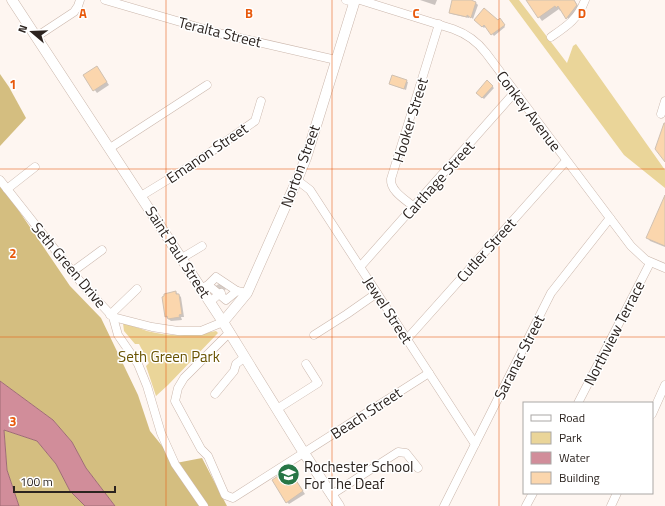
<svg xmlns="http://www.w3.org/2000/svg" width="665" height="506" font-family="'Titillium Web',sans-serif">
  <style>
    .green { fill: #ead599 }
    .forest { fill: #d4be80 }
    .water { fill: #d18d9a; stroke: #9f6d75 }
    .shadow { fill: #0003 }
    .building { fill: #fbd6ad; stroke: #d0c1b2 }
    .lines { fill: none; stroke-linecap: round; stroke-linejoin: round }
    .minor-tunnel { stroke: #d4ccc7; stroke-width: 8; stroke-dasharray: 8 4; stroke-linecap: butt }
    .minor-casing { stroke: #cbb7ac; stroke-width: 9 }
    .major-casing { stroke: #cbb7ac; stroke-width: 11 }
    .minor { stroke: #fff; stroke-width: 8 }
    .major { stroke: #fff; stroke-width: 10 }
    .grid { fill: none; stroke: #e8590c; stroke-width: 1; stroke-opacity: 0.55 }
    .labels { text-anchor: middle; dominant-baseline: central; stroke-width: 3; stroke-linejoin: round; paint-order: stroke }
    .street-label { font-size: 15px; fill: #2b231f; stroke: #fff }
    .park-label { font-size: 15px; fill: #695302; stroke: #fff }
    .poi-label { font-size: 15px; fill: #2b231f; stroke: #fff; text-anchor: start }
    .grid-label { font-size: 13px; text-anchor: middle; font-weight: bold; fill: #e8590c; stroke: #fff; stroke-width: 3; stroke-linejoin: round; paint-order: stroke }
  </style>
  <rect width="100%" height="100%" fill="#fef6f1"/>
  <g class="green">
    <path d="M509,0H519L567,63L573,46L576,44L665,170V188L624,155Z"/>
    <path d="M123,323C131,325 139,328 147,331C170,337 193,336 216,331L218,333L168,385L156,396L146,366L149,363L139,344H135L124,331Z"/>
  </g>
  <g class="forest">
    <path d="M0,74L9,87L26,118L0,146Z"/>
    <path d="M0,183L70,286L101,318L138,395L150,431L176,463L202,458L227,506H115L86,468L72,442L53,420L0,381Z"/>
    <path d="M4,430L37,441L56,464L70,491L85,506H19L7,470Z"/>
  </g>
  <path class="water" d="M0,381L53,420L72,442L86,468L115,506H85L70,491L56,464L37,441L4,430L7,470L19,506H0Z"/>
  <g class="shadow">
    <path d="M420,0H437L435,5Z"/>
    <path d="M453,0H468L476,3L478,5L473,19L470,16L469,18L452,14L450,12Z"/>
    <path d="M527,0H574L580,9L570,21L561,10L560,11L559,9L542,21Z"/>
    <path d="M475,20L501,21L505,27L494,36L486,26L484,28Z"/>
    <path d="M99,70L109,85L97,93L84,76Z"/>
    <path d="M406,81L408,82L406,90L390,84Z"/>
    <path d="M487,82L494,88L484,99L477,93Z"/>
    <path d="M665,204V247L650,241L647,237Z"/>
    <path d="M176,292L181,297L184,317H181L182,320L171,321L166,317Z"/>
    <path d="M286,475H292L305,494L289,504L287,502Z"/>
  </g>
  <g class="building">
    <path d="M452,0H471L476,2L471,18L467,15V17L449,13Z"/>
    <path d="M526,0H574L577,5L566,19L558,6L556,8L555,6L538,18Z"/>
    <path d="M484,8L498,20L500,18L505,25L491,35L484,25L482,27L474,20Z"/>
    <path d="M97,66L107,82L93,91L83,75Z"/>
    <path d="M392,75L407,80L404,89L389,84Z"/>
    <path d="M487,80L493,86L482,98L476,93Z"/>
    <path d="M664,123H665V162L655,149Z"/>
    <path d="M665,195V246L646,238Z"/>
    <path d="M176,291V294H179L182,314L179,315L180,317L168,319L167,316L165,317L162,297L164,296V294Z"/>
    <path d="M290,471L303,491L286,503L272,480L284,472L285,474Z"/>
  </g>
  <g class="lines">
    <path class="minor-tunnel" d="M217,290L225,285"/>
    <defs>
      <g id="minor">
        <path d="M105,0L218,33L336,60"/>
        <path d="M346,0L354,2"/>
        <path d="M360,0L453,29C467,34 477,41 486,53L631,246L646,260L665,268"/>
        <path d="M36,37L74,12L78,6L80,0"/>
        <path d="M551,37C567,26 578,19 585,0"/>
        <path d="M661,114L665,101"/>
        <path d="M110,148L207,85"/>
        <path d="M0,180L83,285L113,317L152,327L178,331H201L223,322"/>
        <path d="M297,180L310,190L475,444"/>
        <path d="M7,189L35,167"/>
        <path d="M141,196L195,163L255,121L261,101"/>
        <path d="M414,207C406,200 390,191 391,179L439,24"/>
        <path d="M182,258L202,246"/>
        <path d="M360,267L515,92"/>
        <path d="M72,272L102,250"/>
        <path d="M208,285L216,277L237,291"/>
        <path d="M204,287L208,285L219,294L210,302"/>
        <path d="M221,293L219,294L226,300L237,291L247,293"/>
        <path d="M110,315L137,289"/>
        <path d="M113,317L118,335L138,364L147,386L161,433L175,464L204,506"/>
        <path d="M230,332L184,378L178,388L175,401L201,449L208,456L225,495L233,498L429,373"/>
        <path d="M314,335L347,314L377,293"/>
        <path d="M407,339L566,161"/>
        <path d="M215,394L234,371L236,364L245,357"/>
        <path d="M578,403L650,263"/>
        <path d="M277,409L318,383L306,364"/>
        <path d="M652,414L665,385"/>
        <path d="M331,495L398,452L406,453L418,468"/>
        <path d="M444,506L551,293L610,218"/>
        <path d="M526,506L533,493"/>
        <path d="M611,506L617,493"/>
      </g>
      <g id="major">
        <path d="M12,0L223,322L304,453L339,506"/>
        <path d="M223,322L247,293L297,180L306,158L355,0"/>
      </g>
    </defs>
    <use href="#minor" class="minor-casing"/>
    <use href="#major" class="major-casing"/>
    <use href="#minor" class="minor"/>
    <use href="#major" class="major"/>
  </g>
  <path class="grid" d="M166,0V506M332,0V506M499,0V506M0,169H665M0,337H665"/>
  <defs>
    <symbol id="school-disc" viewBox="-11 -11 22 22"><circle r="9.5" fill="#267646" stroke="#fff"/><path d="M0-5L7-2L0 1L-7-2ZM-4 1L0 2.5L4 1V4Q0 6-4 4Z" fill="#fff"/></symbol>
  </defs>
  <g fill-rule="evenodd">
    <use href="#school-disc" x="276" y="462" width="25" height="25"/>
  </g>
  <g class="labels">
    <g class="street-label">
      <text transform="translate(220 32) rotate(14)">Teralta Street</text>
      <text transform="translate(529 111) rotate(53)">Conkey Avenue</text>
      <text transform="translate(410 120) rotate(-73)">Hooker Street</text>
      <text transform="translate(207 153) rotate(-34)">Emanon Street</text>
      <text transform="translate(300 166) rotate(-70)">Norton Street</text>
      <text transform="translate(438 180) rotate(-48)">Carthage Street</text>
      <text transform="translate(486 250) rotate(-48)">Cutler Street</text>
      <text transform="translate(178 252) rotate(57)">Saint Paul Street</text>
      <text transform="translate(69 265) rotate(50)">Seth Green Drive</text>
      <text transform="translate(388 310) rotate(57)">Jewel Street</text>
      <text transform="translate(614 333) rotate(-63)">Northview Terrace</text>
      <text transform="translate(519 357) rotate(-63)">Saranac Street</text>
      <text transform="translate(366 413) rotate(-33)">Beach Street</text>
    </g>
    <g class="park-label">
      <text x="169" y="356">Seth Green Park</text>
    </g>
    <g class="poi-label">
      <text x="304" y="466">Rochester School<tspan x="304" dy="17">For The Deaf</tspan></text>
    </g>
  </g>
  <g class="grid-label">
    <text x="83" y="18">A</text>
    <text x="249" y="18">B</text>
    <text x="416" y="18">C</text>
    <text x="582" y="18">D</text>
    <text x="13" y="89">1</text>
    <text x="13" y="258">2</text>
    <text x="13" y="426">3</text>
  </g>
  <rect x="523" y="402" width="130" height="92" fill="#ffffff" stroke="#aaa7a5"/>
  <rect x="531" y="415" width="20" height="6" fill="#ffffff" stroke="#aaa7a5"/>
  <text x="559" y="422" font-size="12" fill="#2b231f">Road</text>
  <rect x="531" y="432" width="20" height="12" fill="#ead599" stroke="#aaa7a5"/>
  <text x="559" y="442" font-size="12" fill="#2b231f">Park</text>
  <rect x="531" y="452" width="20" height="12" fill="#d18d9a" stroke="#aaa7a5"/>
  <text x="559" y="462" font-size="12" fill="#2b231f">Water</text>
  <rect x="531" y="472" width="20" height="12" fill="#fbd6ad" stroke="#aaa7a5"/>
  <text x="559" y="482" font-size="12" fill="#2b231f">Building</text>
  <g transform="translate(32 32) rotate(289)" stroke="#ffffff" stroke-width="3" paint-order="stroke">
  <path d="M0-3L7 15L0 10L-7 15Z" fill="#2b231f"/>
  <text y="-6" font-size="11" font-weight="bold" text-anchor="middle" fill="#2b231f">N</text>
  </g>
  <path d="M14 486v6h101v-6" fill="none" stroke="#2b231f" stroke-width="2"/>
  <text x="20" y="486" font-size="12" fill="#2b231f" stroke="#ffffff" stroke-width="3" paint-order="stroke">100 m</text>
</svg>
